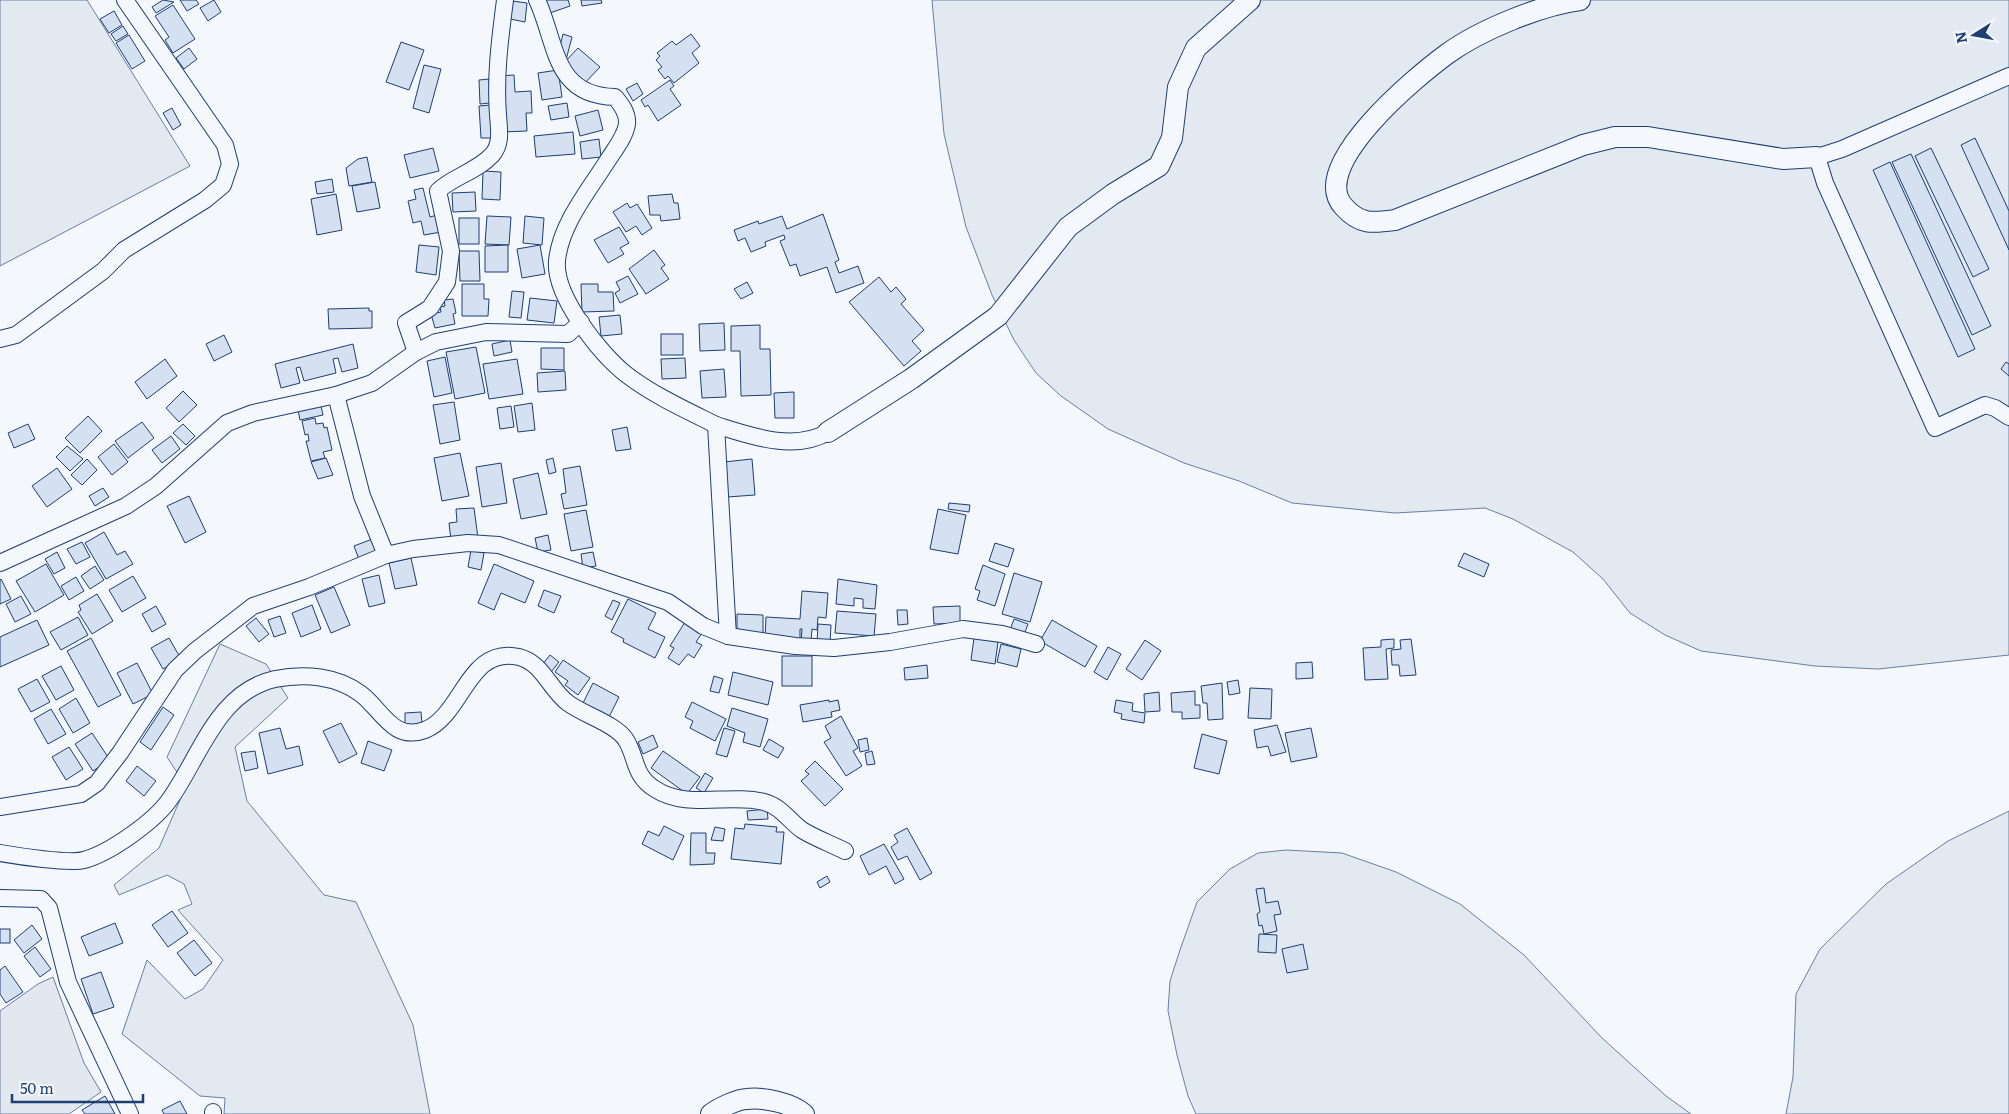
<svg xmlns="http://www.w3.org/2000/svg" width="2009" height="1114" font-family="Literata,serif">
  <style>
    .green { fill: #e3e9f0; stroke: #687fa3 }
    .parking { fill: #e3e8f0; stroke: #687fa3 }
    .building { fill: #d5e0f0; stroke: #1d3f73 }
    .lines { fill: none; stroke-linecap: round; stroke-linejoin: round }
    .minor-casing { stroke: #1d3f73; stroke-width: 18 }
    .tertiary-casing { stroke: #1d3f73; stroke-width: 22 }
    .minor { stroke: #f4f7fb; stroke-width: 16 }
    .tertiary { stroke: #f4f7fb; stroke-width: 20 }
  </style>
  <rect width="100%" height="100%" fill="#f4f7fb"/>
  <g class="green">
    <path d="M0,0H87L190,166L0,266Z"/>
    <path d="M932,0H2009V655L1878,669L1815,666L1701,651L1665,635L1630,613L1603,579L1573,552L1513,519L1485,508L1395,513L1292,503L1239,481L1184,463L1108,429L1061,396L1036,373L1014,340L992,295L966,227L944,134Z"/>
    <path d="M220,644L266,664L288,698L235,747L247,801L324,895L356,902L413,1025L430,1114H224L225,1098L200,1096L122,1034L147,960L185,999L203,989L223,960L178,910L192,904L184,884L167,875L119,895L114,885L159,848L186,786L167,757Z"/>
    <path d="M2009,811V1114H1786L1793,1077L1796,994L1820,949L1886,884L1948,841Z"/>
    <path d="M1286,850L1342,853L1396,872L1460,904L1524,955L1602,1038L1666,1096L1691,1114H1196L1188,1096L1177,1055L1168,1011L1170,981L1180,950L1197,902L1230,869L1258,853Z"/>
  </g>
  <path class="parking" d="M53,977L84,1063L101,1092L69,1114H0V1011L38,984Z"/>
  <g class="building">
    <path d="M163,0L174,2L156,13L152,7Z"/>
    <path d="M180,0H196L199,4L187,11Z"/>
    <path d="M214,0L221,12L208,21L200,8Z"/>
    <path d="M543,0H568L570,6L547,14Z"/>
    <path d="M581,0H601L602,3L582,6Z"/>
    <path d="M512,1L527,3L525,22L510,19Z"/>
    <path d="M173,5L195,39L173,53L165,40L169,37L155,16Z"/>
    <path d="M114,11L122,25L109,33L100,19Z"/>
    <path d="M123,26L128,34L116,41L111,34Z"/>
    <path d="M563,34L572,37L566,60L557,58Z"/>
    <path d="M691,34L700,46L692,53L699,63L674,83L668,76L665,79L658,70L662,67L656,60L660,56L657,53L672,41L676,45Z"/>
    <path d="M129,35L145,61L132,69L116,43Z"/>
    <path d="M401,42L424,50L409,90L386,82Z"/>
    <path d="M189,48L197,59L184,69L176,58Z"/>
    <path d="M578,48L600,67L583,85L563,64Z"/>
    <path d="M424,65L441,69L429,113L413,108Z"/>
    <path d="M558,70L562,97L542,100L538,73Z"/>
    <path d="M514,75L515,92L531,91L532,113H526L527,131L502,132L498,76Z"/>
    <path d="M489,79L490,103L480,104L479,80Z"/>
    <path d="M670,80L674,86L670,89L681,105L658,121L648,105L645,107L641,100Z"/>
    <path d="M637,83L643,94L633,101L626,89Z"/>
    <path d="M567,103L569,117L551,120L548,106Z"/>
    <path d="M491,105L493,138H481L479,106Z"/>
    <path d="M172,108L181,125L173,130L163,113Z"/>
    <path d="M598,110L603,130L580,136L575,116Z"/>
    <path d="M573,132L575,154L536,157L534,136Z"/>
    <path d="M1975,138L2009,211V250L1961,145Z"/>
    <path d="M599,139L601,157L582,159L580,142Z"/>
    <path d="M433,148L439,171L410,178L404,155Z"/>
    <path d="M1931,148L1989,269L1973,277L1915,156Z"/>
    <path d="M1911,154L1991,326L1972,335L1892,162Z"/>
    <path d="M367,157L372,182L349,186L346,168L358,159Z"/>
    <path d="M1890,162L1975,349L1958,357L1873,170Z"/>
    <path d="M483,171L501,172L500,200L482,199Z"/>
    <path d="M332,179L334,192L317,194L315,182Z"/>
    <path d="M375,182L380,208L357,212L352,186Z"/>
    <path d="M423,188L430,217L437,215L441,232L424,235L421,221L413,223L408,201L416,199L414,190Z"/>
    <path d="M475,192L476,211L453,212L452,193Z"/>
    <path d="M336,194L342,230L317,235L311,199Z"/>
    <path d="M672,194L674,203H678L680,219L661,221L660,215H650L648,196Z"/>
    <path d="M627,203L630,208L637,204L652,228L642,235L636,226L626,232L613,212Z"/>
    <path d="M823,214L839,260L835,262L839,273L858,266L864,283L836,293L827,267L800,276L796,264L790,266L780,241L785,239L784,235L765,242L766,246L751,252L745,238L738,241L734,230L758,221L759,224L782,216L787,229Z"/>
    <path d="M487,216L511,217L509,245L485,244Z"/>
    <path d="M525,216L544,218L542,245L523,243Z"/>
    <rect x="459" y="218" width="20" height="26"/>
    <path d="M619,227L629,243L620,248L624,254L608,263L594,240Z"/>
    <path d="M419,245L439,247L436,275L416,272Z"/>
    <path d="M508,245V272H485V246Z"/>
    <path d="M540,245L545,274L522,278L517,249Z"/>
    <path d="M654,250L665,265L661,268L669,279L646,294L629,269Z"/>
    <path d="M459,251H479L480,281H460Z"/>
    <path d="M628,276L638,294L620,303L615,293L620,290L616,282Z"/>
    <path d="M879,277L891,292L896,287L906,299L901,304L924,330L912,341L921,351L904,366L849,302Z"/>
    <path d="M747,282L753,293L741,299L734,289Z"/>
    <path d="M462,284H484V299H489L488,316H462Z"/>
    <path d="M581,284H598V292H613L614,311L582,312Z"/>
    <path d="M512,291L524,292L521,318L509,317Z"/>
    <path d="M530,298L557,301L554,323L527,320Z"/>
    <path d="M453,299L456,313L453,314L455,324L435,328L431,314L441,312L440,307L445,306L444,300Z"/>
    <path d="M369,308V311H372V328L329,329L328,309Z"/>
    <path d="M620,315L622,334L601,336L599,317Z"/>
    <path d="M724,323L725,350L700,351L699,324Z"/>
    <path d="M760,325V349H770L771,395L741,396L740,351H731V326Z"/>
    <rect x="661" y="334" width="22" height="21"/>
    <path d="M224,335L232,352L214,361L206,344Z"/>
    <path d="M510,340L512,352L494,356L492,344Z"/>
    <path d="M353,344L358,368L342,372L338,358L333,359L336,373L304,381L300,367L296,368L300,383L281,388L275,364Z"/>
    <path d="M476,347L485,393L455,399L446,352Z"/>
    <path d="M541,348H564V370L541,369Z"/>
    <path d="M445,357L452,393L434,397L427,361Z"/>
    <path d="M685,358L686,378L662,379L661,359Z"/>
    <path d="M165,359L177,376L147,399L135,382Z"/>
    <path d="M517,359L523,394L489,399L483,364Z"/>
    <path d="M2006,362L2009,364V376L2001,369Z"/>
    <path d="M724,369L726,397L702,398L700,371Z"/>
    <path d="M565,371L566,390L538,392L537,373Z"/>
    <path d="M183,391L197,405L179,422L166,408Z"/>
    <path d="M794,392V418H775L774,393Z"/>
    <path d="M454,402L460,440L440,444L433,405Z"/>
    <path d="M532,403L535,430L518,432L514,406Z"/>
    <path d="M321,406L323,415L300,420L298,410Z"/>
    <path d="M511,406L514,427L500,429L497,408Z"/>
    <path d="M88,416L102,431L80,453L65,438Z"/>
    <path d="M315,418L316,424L323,423L324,428L327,427L332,450L323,452L325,458L311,461L306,441H309L308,434L305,435L302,421Z"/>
    <path d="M142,422L154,438L128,458L115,441Z"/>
    <path d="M28,424L35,439L14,448L8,433Z"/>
    <path d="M183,424L195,436L186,445L173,433Z"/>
    <path d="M627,427L631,449L616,451L612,430Z"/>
    <path d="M171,436L180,449L162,463L152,450Z"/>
    <path d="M114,444L128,462L112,475L98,457Z"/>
    <path d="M67,446L83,459L70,471L56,457Z"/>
    <path d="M460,453L469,496L442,501L434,458Z"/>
    <path d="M326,458L333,475L318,479L311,462Z"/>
    <path d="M553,458L556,472L549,474L546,460Z"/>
    <path d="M87,459L97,470L82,485L71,475Z"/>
    <path d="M752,459L755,495L727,497L724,462Z"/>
    <path d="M501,463L507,503L482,507L476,467Z"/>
    <path d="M580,466L587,505L564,509L561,494L566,493L563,469Z"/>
    <path d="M57,468L72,489L47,507L32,486Z"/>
    <path d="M538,473L547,514L521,519L513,479Z"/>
    <path d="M103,488L109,497L95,506L89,496Z"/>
    <path d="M189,496L206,532L185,543L167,506Z"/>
    <path d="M949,503L970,505L969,512L948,509Z"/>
    <path d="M474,508L478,538L451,540L449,523L457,522L456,509Z"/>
    <path d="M938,509L966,515L958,554L930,549Z"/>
    <path d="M586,510L593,547L571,551L564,514Z"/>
    <path d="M104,532L117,555L125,551L133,564L106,579L85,543Z"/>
    <path d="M548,535L551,550L538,552L535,538Z"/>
    <path d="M375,538L378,555L360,562L354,546Z"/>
    <path d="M82,542L90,557L76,564L67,549Z"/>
    <path d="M995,543L1014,549L1008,567L989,561Z"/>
    <path d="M471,550L484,553L481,570L468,567Z"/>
    <path d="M57,552L65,568L54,574L45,559Z"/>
    <path d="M593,552L596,566L583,568L581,554Z"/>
    <path d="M1464,553L1489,564L1484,577L1458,566Z"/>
    <path d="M411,558L417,585L395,589L389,563Z"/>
    <path d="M46,564L64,595L35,612L16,581Z"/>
    <path d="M494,564L534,581L525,603L501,593L494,610L478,603Z"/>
    <path d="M983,565L1005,574L995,606L977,600L980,591L975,589Z"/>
    <path d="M95,566L104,580L90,589L81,576Z"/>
    <path d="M1014,573L1042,582L1030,622L1002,614Z"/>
    <path d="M379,575L385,603L369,607L362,579Z"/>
    <path d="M133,576L146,598L122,612L109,590Z"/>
    <path d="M76,577L84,591L69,600L61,586Z"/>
    <path d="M1,579L11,599L0,604V580Z"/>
    <path d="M838,579L877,585L875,609L863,608V599L854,598V606L836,604Z"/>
    <path d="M334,587L350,625L331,633L315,595Z"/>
    <path d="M544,590L561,596L554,613L538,606Z"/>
    <path d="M802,591L828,593L826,618L818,617L817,630L812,629L811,641H801L802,629H800V641L765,639L766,617L800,619Z"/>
    <path d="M97,594L113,621L92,634L78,612L81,610L79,605Z"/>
    <path d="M21,596L31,614L15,622L6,604Z"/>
    <path d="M628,599L656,613L648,629L665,637L655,658L623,642L624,639L611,632Z"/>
    <path d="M613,600L620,603L612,620L605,616Z"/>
    <path d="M312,605L321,629L301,637L292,613Z"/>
    <path d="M156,606L166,624L152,632L142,614Z"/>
    <path d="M960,606V623L934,624L933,607Z"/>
    <path d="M897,610H907L908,624L898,625Z"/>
    <path d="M837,611L876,614L874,636L835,633Z"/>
    <path d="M737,614L763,615V636L737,635Z"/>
    <path d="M280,616L286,633L274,637L268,620Z"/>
    <path d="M78,617L88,635L61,650L50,632Z"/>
    <path d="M256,618L269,634L259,642L246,626Z"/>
    <path d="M1014,619L1028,624L1024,635L1010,630Z"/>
    <path d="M37,620L49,645L0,667V637Z"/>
    <path d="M1052,620L1097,646L1085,667L1040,641Z"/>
    <path d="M685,622L702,633L696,642L702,645L694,658L688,654L679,665L668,658L674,648L670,646Z"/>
    <path d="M818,624L831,625L830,644L817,643Z"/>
    <path d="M91,638L121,695L98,707L67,651Z"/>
    <path d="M169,638L181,659L163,669L151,648Z"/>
    <path d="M974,638L998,642L995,664L971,660Z"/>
    <path d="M1394,639V648L1386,649L1388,679L1365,680L1363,648L1381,647V640Z"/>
    <path d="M1411,639L1416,675L1400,676L1399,665H1392L1391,650L1401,649L1400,640Z"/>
    <path d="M1145,640L1161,651L1142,680L1126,669Z"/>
    <path d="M1001,644L1021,649L1017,667L997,662Z"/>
    <path d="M1108,647L1121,654L1107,680L1094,672Z"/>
    <path d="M550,655L559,662L551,672L542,665Z"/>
    <rect x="782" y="656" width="30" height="30"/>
    <path d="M563,660L590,678L578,695L565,685L568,681L555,672Z"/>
    <path d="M1312,662L1313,678L1296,679V663Z"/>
    <path d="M137,663L153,694L133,704L117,673Z"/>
    <path d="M927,665L928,678L905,680L904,668Z"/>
    <path d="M61,666L74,690L56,700L42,676Z"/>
    <path d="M733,672L773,682L768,705L728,695Z"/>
    <path d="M714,676L723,679L719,693L710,691Z"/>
    <path d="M37,679L50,702L31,712L18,689Z"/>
    <path d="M1238,680L1240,693L1229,695L1227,682Z"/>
    <path d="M593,683L619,697L609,717L583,703Z"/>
    <path d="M1222,683L1223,719L1208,720L1207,703H1203L1201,686Z"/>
    <path d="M1250,688L1272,689L1271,719L1248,718Z"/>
    <path d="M1195,691V705H1200V718L1182,719V712H1172L1171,693Z"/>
    <path d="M1159,692L1160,711L1145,712L1144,694Z"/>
    <path d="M76,698L90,723L73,733L59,709Z"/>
    <path d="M829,700V702L838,700L840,710L831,712L832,717L803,722L800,705Z"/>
    <path d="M1116,700L1133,703L1132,711L1145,713L1144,723L1121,719L1122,714L1114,712Z"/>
    <path d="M692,702L726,719L715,741L690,728L693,721L685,717Z"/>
    <path d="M163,707L174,715L151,750L140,742Z"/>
    <path d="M732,708L768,719L760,747L743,742L745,733L727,726Z"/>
    <path d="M51,709L66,734L48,744L34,719Z"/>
    <path d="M421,712L422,724L405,725V713Z"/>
    <path d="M841,716L858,748L853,751L862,766L846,776L824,742L831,738L825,726Z"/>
    <path d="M341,723L357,754L339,763L323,731Z"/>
    <path d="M1277,725L1286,752L1271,756L1268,746L1257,748L1254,730Z"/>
    <path d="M280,728L286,749L299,746L303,765L268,774L259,733Z"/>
    <path d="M724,728L735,731L727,757L716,754Z"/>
    <path d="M1311,728L1317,757L1291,762L1285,733Z"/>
    <path d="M92,733L110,760L93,771L75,744Z"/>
    <path d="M1202,734L1227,741L1219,774L1194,768Z"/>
    <path d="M653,735L658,747L643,754L638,742Z"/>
    <path d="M867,738L869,750L860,752L858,740Z"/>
    <path d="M769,739L784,748L778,758L763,750Z"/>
    <path d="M368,741L392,750L384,771L361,763Z"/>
    <path d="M69,747L83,769L66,780L52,757Z"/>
    <path d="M255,751L258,768L245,771L241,753Z"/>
    <path d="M663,751L700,777L687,794L651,768Z"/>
    <path d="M872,751L875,764L867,765L865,753Z"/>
    <path d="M815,761L843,789L825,806L801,781L809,774L805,771Z"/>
    <path d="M137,766L156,781L144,796L126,781Z"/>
    <path d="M705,773L713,778L704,793L696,788Z"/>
    <path d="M767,809L768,819L748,820L747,811Z"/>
    <path d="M745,824L777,827L776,832H784L781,864L731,859L735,828L744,829Z"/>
    <path d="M664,826L684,836L673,860L642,844L648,831L659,836Z"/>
    <path d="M715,827L725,829L723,841L711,840Z"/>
    <path d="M907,828L932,873L920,880L907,856L898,860L891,847L898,842L894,835Z"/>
    <path d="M691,833H706V853H715L714,864L690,865Z"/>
    <path d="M884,844L904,879L895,884L886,866L869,875L860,856Z"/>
    <path d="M827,876L830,882L820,888L817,882Z"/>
    <path d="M1264,888L1266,903L1278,901L1281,914L1274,915L1277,931L1264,934L1262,925L1259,926L1257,914L1260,912L1256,889Z"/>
    <path d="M172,911L188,933L168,947L152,925Z"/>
    <path d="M115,923L123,943L89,956L81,937Z"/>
    <path d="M32,925L42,939L24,953L14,940Z"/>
    <rect x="0" y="929" width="10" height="14"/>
    <path d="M1259,934L1277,935L1276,953L1258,952Z"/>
    <path d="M194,940L212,963L195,976L177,953Z"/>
    <path d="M1303,944L1308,969L1287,973L1282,949Z"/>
    <path d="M35,947L51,969L40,977L24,956Z"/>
    <path d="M5,966L23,992L6,1003L0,994V970Z"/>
    <path d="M101,972L114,1007L93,1014L81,979Z"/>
    <path d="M105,1096L115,1114H85L82,1110Z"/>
    <path d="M180,1101L187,1114H164L162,1110Z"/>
  </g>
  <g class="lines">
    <defs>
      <g id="minor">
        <path d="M537,0C557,43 553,96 615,97C621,104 628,113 627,124C625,137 615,149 608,160C589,190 560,225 557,261C554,296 600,354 627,375C653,395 686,410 716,425L728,636"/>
        <path d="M2009,76L1842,149L1817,157L1825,183L1935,428L1985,405L1995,408L2009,417"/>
        <path d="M0,339L16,335L103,271L124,250L205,200L223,185L230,164L225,145L125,0"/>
        <path d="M416,352L406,323L430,308L447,282L451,251L438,191C452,177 476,172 492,155C502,144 499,129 498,115C495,75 500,39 505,0"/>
        <path d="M336,395L362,496L386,555"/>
        <path d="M716,425C751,436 794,452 828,432"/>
        <path d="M0,563L126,506L156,486L227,423L253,413L336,395L372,383L416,352L436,342L486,332L568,334L581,322"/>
        <path d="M0,807L81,794L97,783L120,753L175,670L195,651L253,606L309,587L386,555L413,549L468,543L499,545L668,602L703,626L728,636L795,646L834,648L890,642L963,629L1002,634L1036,644"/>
        <path d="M0,853C17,856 70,864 84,860C110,853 155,821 170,799C200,757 217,692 275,679C305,673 337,676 361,694C382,710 393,742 425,730C463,715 468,645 519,657C543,663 550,690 568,703C584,715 616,724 626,740C637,758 633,775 655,789C687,810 730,793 764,802C782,807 788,820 802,830C815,838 831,844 845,851"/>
        <path d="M0,898L41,899L49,908L68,982L130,1114"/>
        <path d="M213,1114V1112"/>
      </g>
      <g id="tertiary">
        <path d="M1580,0C1541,5 1480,30 1447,54C1417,76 1306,167 1344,207C1360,225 1373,223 1395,220L1583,145L1615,137H1648L1783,159L1817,157"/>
        <path d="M828,432L911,379L998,316L1068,227L1113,194L1159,166L1172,138L1178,87L1196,48L1250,0"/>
        <path d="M711,1114C719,1108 738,1099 747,1099C763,1097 792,1103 804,1114"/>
      </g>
    </defs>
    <use href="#minor" class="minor-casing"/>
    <use href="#tertiary" class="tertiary-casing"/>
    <use href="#minor" class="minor"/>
    <use href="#tertiary" class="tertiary"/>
  </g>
  <g transform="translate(1974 35) rotate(259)" stroke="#f4f7fb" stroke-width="4" paint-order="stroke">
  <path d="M0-4L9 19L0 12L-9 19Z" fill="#1d3f73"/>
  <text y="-8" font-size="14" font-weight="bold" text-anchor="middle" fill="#1d3f73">N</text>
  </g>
  <path d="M12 1094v8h131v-8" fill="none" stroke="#1d3f73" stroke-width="2.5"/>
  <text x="20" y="1094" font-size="15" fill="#1d3f73" stroke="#f4f7fb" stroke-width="4" paint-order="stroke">50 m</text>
</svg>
